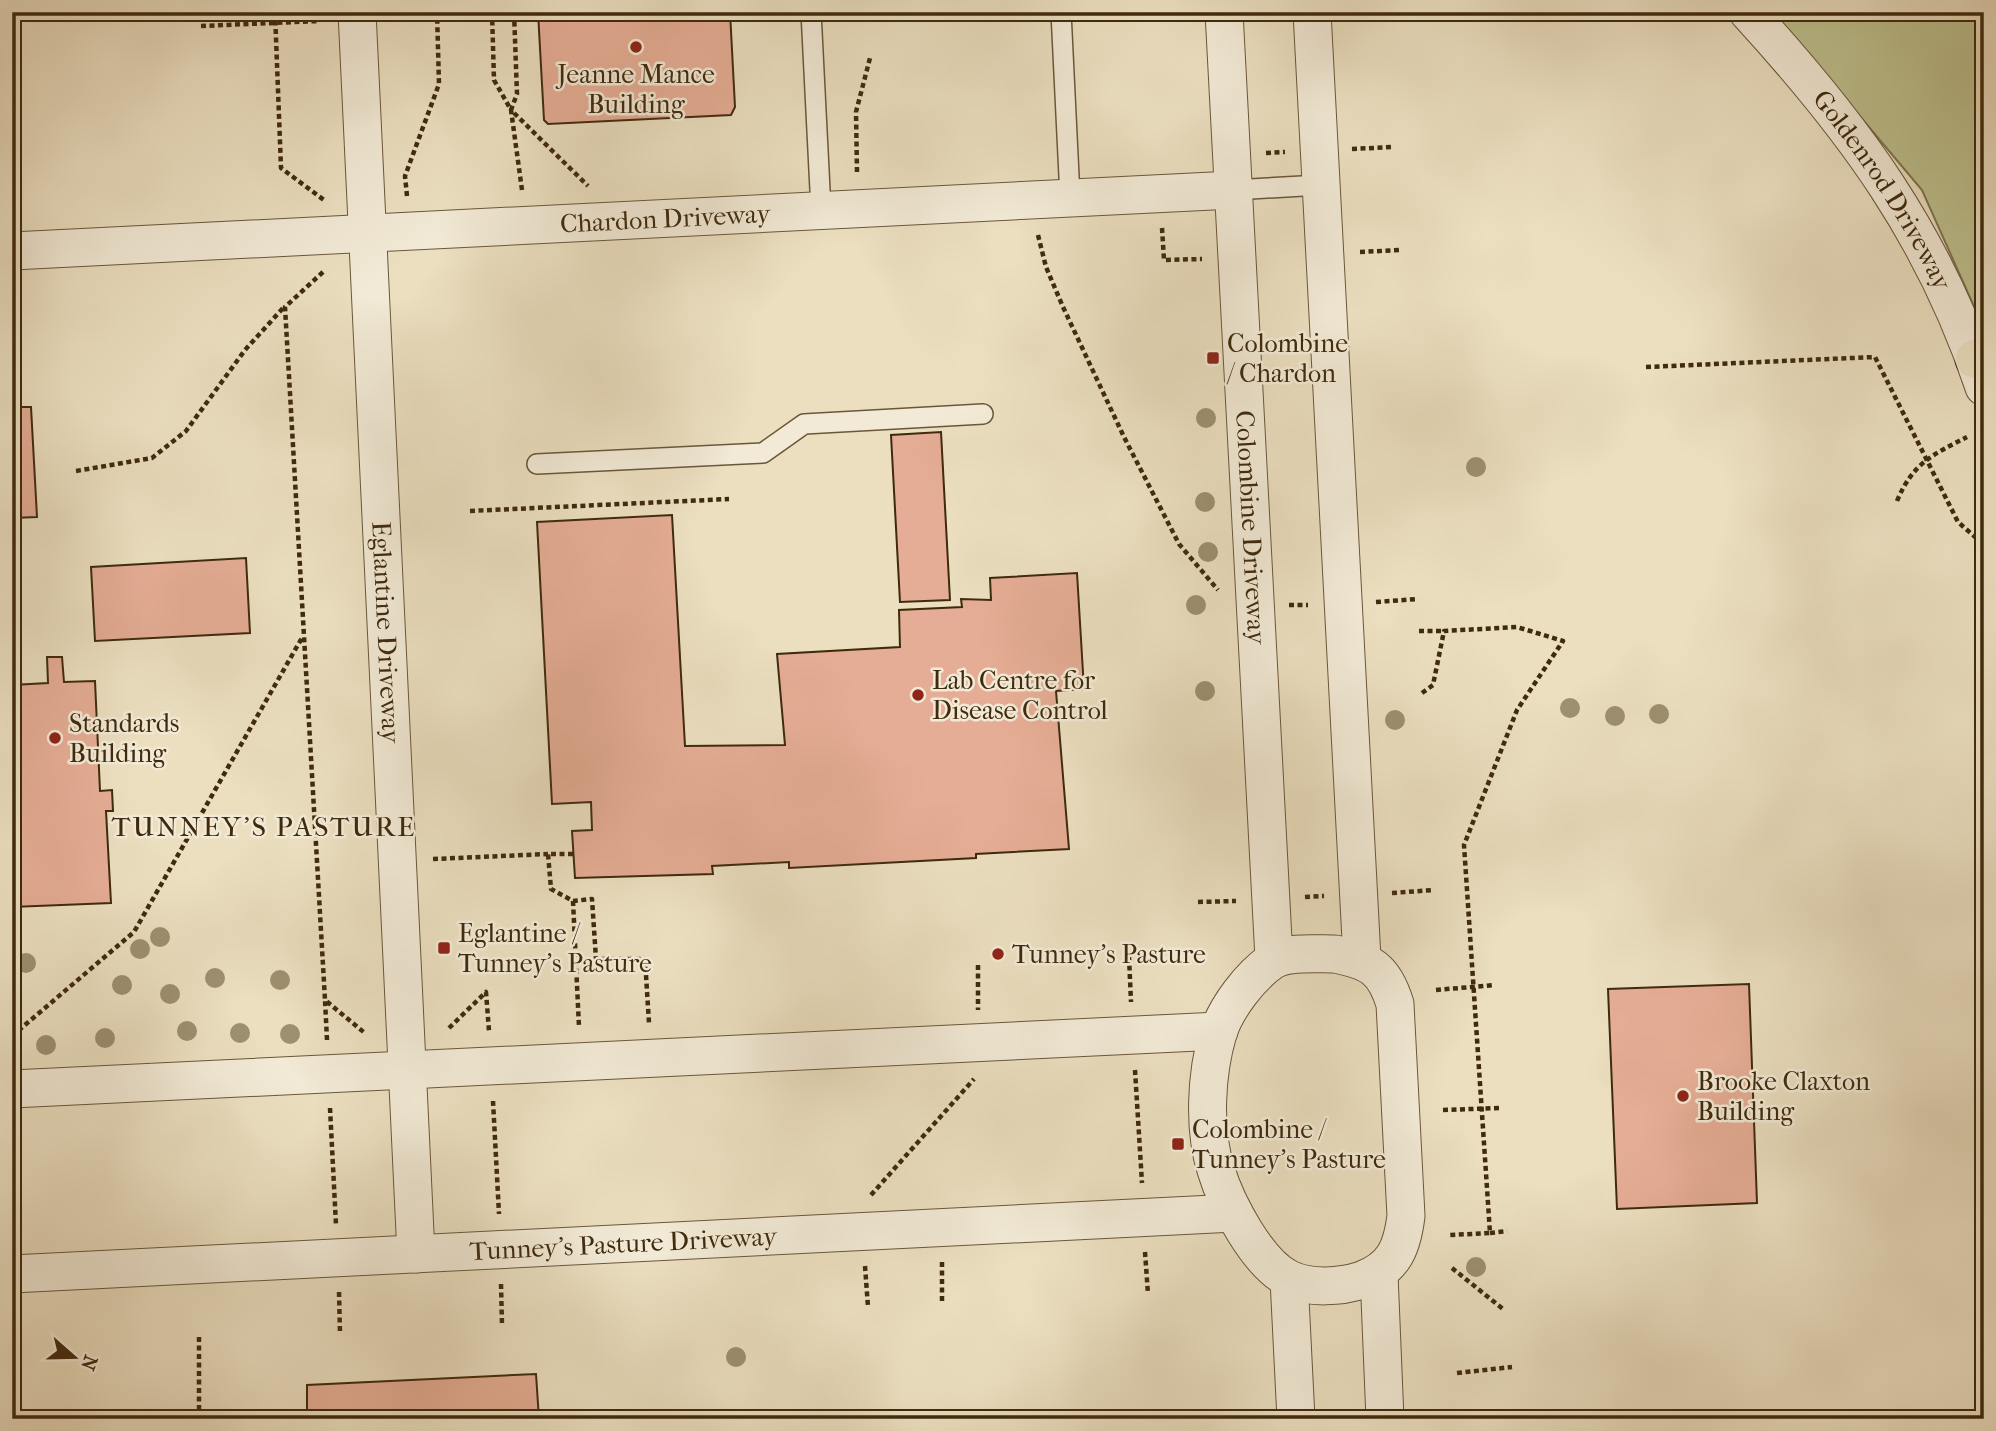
<svg xmlns="http://www.w3.org/2000/svg" width="1996" height="1431" font-family="'IM FELL French Canon',serif">
  <style>
    .green { fill: #bdc08e; stroke: #7e754e; stroke-width: 2 }
    .building { fill: #e5ad95; stroke: #3f2a0e; stroke-width: 2 }
    .lines { fill: none; stroke-linecap: round; stroke-linejoin: round }
    .lane-casing { stroke: #6a573a; stroke-width: 22 }
    .street-casing { stroke: #6a573a; stroke-width: 39 }
    .highway-casing { stroke: #3f2a0e; stroke-width: 41 }
    .path { stroke: #3f2a0e; stroke-width: 4.5; stroke-dasharray: 5 3.5; stroke-linecap: butt }
    .lane { stroke: #f2ead6; stroke-width: 19 }
    .street { stroke: #f2ead6; stroke-width: 37 }
    .highway { stroke: #ebdfc0; stroke-width: 38 }
    .tree { fill: #9d9070 }
    .poi-dot { fill: #8f2418; stroke: #f2ead6; stroke-width: 2.5 }
    .labels { text-anchor: middle; dominant-baseline: central; stroke-width: 5; stroke-linejoin: round; paint-order: stroke }
    .poi-label { font-size: 26px; fill: #3f2a0e; stroke: #f2ead6; text-anchor: start }
    .street-label { font-size: 26px; fill: #3f2a0e; stroke: #f2ead6 }
    .neighbourhood-label { font-size: 28px; letter-spacing: 2px; fill: #3f2a0e; stroke: #f2ead6 }
  </style>
  <rect width="100%" height="100%" fill="#ebdfc0"/>
  <filter id="stains"><feTurbulence type="fractalNoise" baseFrequency=".00286" numOctaves="4"/><feColorMatrix values="0 0 0 0 .2 0 0 0 0 .09 0 0 0 0 .02 0 0 0 .5 -.17"/></filter>
  <radialGradient id="worn" r=".72"><stop offset=".6" stop-color="#630" stop-opacity="0"/><stop offset="1" stop-color="#630" stop-opacity=".3"/></radialGradient>
  <path class="green" d="M1772,12H1984V329L1922,190Z"/>
  <g class="building">
    <path d="M538,12H730L735,107L731,115L548,124L544,120Z"/>
    <path d="M12,380L16,407H31L37,517L12,518Z"/>
    <path d="M941,432L950,600L900,602L891,435Z"/>
    <path d="M672,515L685,746L785,745L777,654L900,647L899,610L962,607L961,599L991,600L990,578L1077,573L1084,689L1056,691L1069,849L976,854V858L789,868V862L712,866L713,874L575,878L572,831L592,830L591,802L552,804L537,522Z"/>
    <path d="M246,558L250,633L95,641L91,567Z"/>
    <path d="M47,657H62L64,682L95,681L100,791L112,790L113,811H106L111,903L12,907V685L48,683Z"/>
    <path d="M1749,984L1757,1203L1617,1209L1608,989Z"/>
    <path d="M536,1374L539,1419H307V1385Z"/>
  </g>
  <g class="lines">
    <defs>
      <g id="lane">
        <path d="M811,12L821,210"/>
        <path d="M1061,12L1070,197"/>
        <path d="M1233,190L1320,185"/>
        <path d="M537,464L763,453L804,424L983,414"/>
      </g>
      <g id="street">
        <path id="s1" d="M357,12L416,1254"/>
        <path id="s2" d="M1224,12L1274,959"/>
        <path d="M1312,12L1362,959"/>
        <path id="s3" d="M1748,12C1855,129 1934,236 1984,387"/>
        <path id="s4" d="M12,251L1233,190"/>
        <path d="M1335,954C1370,961 1384,968 1395,1004L1406,1216C1402,1248 1394,1268 1362,1280C1341,1287 1310,1289 1289,1279C1257,1263 1226,1203 1216,1170C1203,1129 1206,1074 1218,1033C1226,1008 1250,976 1272,961C1287,951 1317,954 1335,954Z"/>
        <path d="M12,1089L1219,1031"/>
        <path id="s5" d="M12,1274L1234,1213"/>
        <path d="M1379,1274L1385,1419"/>
        <path d="M1289,1279L1296,1419"/>
      </g>
      <path id="highway" d="M1975,359H1984"/>
    </defs>
    <use href="#lane" class="lane-casing"/>
    <use href="#street" class="street-casing"/>
    <use href="#highway" class="highway-casing"/>
    <g class="path">
      <path d="M275,12L281,168L324,200"/>
      <path d="M492,12L494,80L511,110L517,94L514,12"/>
      <path d="M392,19L538,14"/>
      <path d="M201,26L320,21"/>
      <path d="M1352,149L1393,147"/>
      <path d="M1266,153L1285,152"/>
      <path d="M857,172L856,112L870,58"/>
      <path d="M522,190L511,110L588,186"/>
      <path d="M407,196L405,176L439,84L437,12"/>
      <path d="M1162,228L1164,260L1202,259"/>
      <path d="M1038,235L1046,267L1063,307L1124,437L1179,544L1218,590"/>
      <path d="M1360,252L1399,250"/>
      <path d="M323,272L285,307L325,1000"/>
      <path d="M1646,367L1875,357L1958,522L1982,543"/>
      <path d="M76,471L152,458L186,431L245,350L284,307"/>
      <path d="M1897,501C1913,463 1932,455 1967,437"/>
      <path d="M470,511L729,499"/>
      <path d="M1376,602L1417,599"/>
      <path d="M1289,605H1308"/>
      <path d="M1419,631H1444"/>
      <path d="M1422,693L1433,685L1444,631L1517,627L1563,641L1517,710L1464,845L1490,1233L1450,1235"/>
      <path d="M573,854H548L551,889L573,901L592,899L596,959H645L649,1023"/>
      <path d="M433,859L548,854"/>
      <path d="M1392,893L1433,890"/>
      <path d="M1305,897L1324,896"/>
      <path d="M573,901L579,1027"/>
      <path d="M1198,902L1236,901"/>
      <path d="M1129,957L1131,1002"/>
      <path d="M978,965V1010"/>
      <path d="M1436,990L1495,985"/>
      <path d="M449,1028L486,992L489,1031"/>
      <path d="M12,1036L134,932L303,636"/>
      <path d="M327,1040L325,1000L366,1034"/>
      <path d="M1135,1070L1142,1183"/>
      <path d="M493,1101L499,1214"/>
      <path d="M330,1108L336,1225"/>
      <path d="M1443,1110L1500,1108"/>
      <path d="M871,1195L974,1079"/>
      <path d="M1490,1233L1507,1231"/>
      <path d="M1145,1252L1148,1294"/>
      <path d="M942,1262V1303"/>
      <path d="M865,1266L868,1307"/>
      <path d="M1452,1268L1503,1309"/>
      <path d="M501,1284L502,1325"/>
      <path d="M339,1292L340,1333"/>
      <path d="M199,1337V1419"/>
      <path d="M1457,1373L1512,1367"/>
    </g>
    <use href="#lane" class="lane"/>
    <use href="#street" class="street"/>
    <use href="#highway" class="highway"/>
  </g>
  <g class="tree">
    <circle cx="1206" cy="418" r="10"/>
    <circle cx="1476" cy="467" r="10"/>
    <circle cx="1205" cy="502" r="10"/>
    <circle cx="1208" cy="552" r="10"/>
    <circle cx="1196" cy="605" r="10"/>
    <circle cx="1205" cy="691" r="10"/>
    <circle cx="1570" cy="708" r="10"/>
    <circle cx="1659" cy="714" r="10"/>
    <circle cx="1615" cy="716" r="10"/>
    <circle cx="1395" cy="720" r="10"/>
    <circle cx="160" cy="937" r="10"/>
    <circle cx="140" cy="949" r="10"/>
    <circle cx="26" cy="963" r="10"/>
    <circle cx="215" cy="978" r="10"/>
    <circle cx="280" cy="980" r="10"/>
    <circle cx="122" cy="985" r="10"/>
    <circle cx="170" cy="994" r="10"/>
    <circle cx="187" cy="1031" r="10"/>
    <circle cx="240" cy="1033" r="10"/>
    <circle cx="290" cy="1034" r="10"/>
    <circle cx="105" cy="1038" r="10"/>
    <circle cx="46" cy="1045" r="10"/>
    <circle cx="1476" cy="1267" r="10"/>
    <circle cx="736" cy="1357" r="10"/>
  </g>
  <g class="poi-dot">
    <circle cx="636" cy="47" r="7"/>
    <rect x="1206" y="351" width="14" height="14" rx="3.5"/>
    <circle cx="918" cy="695" r="7"/>
    <circle cx="55" cy="738" r="7"/>
    <rect x="437" y="941" width="14" height="14" rx="3.5"/>
    <circle cx="998" cy="954" r="7"/>
    <circle cx="1683" cy="1096" r="7"/>
    <rect x="1171" y="1137" width="14" height="14" rx="3.5"/>
  </g>
  <g class="labels">
    <g class="poi-label">
      <text x="636" y="74" text-anchor="middle">Jeanne Mance<tspan x="636" dy="30">Building</tspan></text>
      <text x="1227" y="343">Colombine<tspan x="1227" dy="30">/ Chardon</tspan></text>
      <text x="932" y="680">Lab Centre for<tspan x="932" dy="30">Disease Control</tspan></text>
      <text x="69" y="723">Standards<tspan x="69" dy="30">Building</tspan></text>
      <text x="458" y="933">Eglantine /<tspan x="458" dy="30">Tunney's Pasture</tspan></text>
      <text x="1012" y="954">Tunney's Pasture</text>
      <text x="1697" y="1081">Brooke Claxton<tspan x="1697" dy="30">Building</tspan></text>
      <text x="1192" y="1129">Colombine /<tspan x="1192" dy="30">Tunney's Pasture</tspan></text>
    </g>
    <g class="street-label">
      <text stroke="none"><textPath href="#s3" startOffset="224">Goldenrod Driveway</textPath></text>
      <text stroke="none"><textPath href="#s4" startOffset="654">Chardon Driveway</textPath></text>
      <text stroke="none"><textPath href="#s2" startOffset="516">Colombine Driveway</textPath></text>
      <text stroke="none"><textPath href="#s1" startOffset="621">Eglantine Driveway</textPath></text>
      <text stroke="none"><textPath href="#s5" startOffset="612">Tunney's Pasture Driveway</textPath></text>
    </g>
    <g class="neighbourhood-label">
      <text x="264" y="826">TUNNEY'S PASTURE</text>
    </g>
  </g>
  <rect width="1996" height="1431" fill="none" stroke="#ebdfc0" stroke-width="42"/>
  <rect x="14" y="14" width="1968" height="1403" fill="none" stroke="#3f2a0e" stroke-width="3.5"/>
  <rect x="21" y="21" width="1954" height="1389" fill="none" stroke="#3f2a0e" stroke-width="2"/>
  <g transform="translate(74 1357) rotate(110)" stroke="#f2ead6" stroke-width="5" paint-order="stroke">
  <path d="M0-5L12 26L0 18L-12 26Z" fill="#3f2a0e"/>
  <text y="-10" font-size="19" font-weight="bold" text-anchor="middle" fill="#3f2a0e">N</text>
  </g>
  <rect width="100%" height="100%" filter="url(#stains)"/>
  <rect width="100%" height="100%" fill="url(#worn)"/>
</svg>
